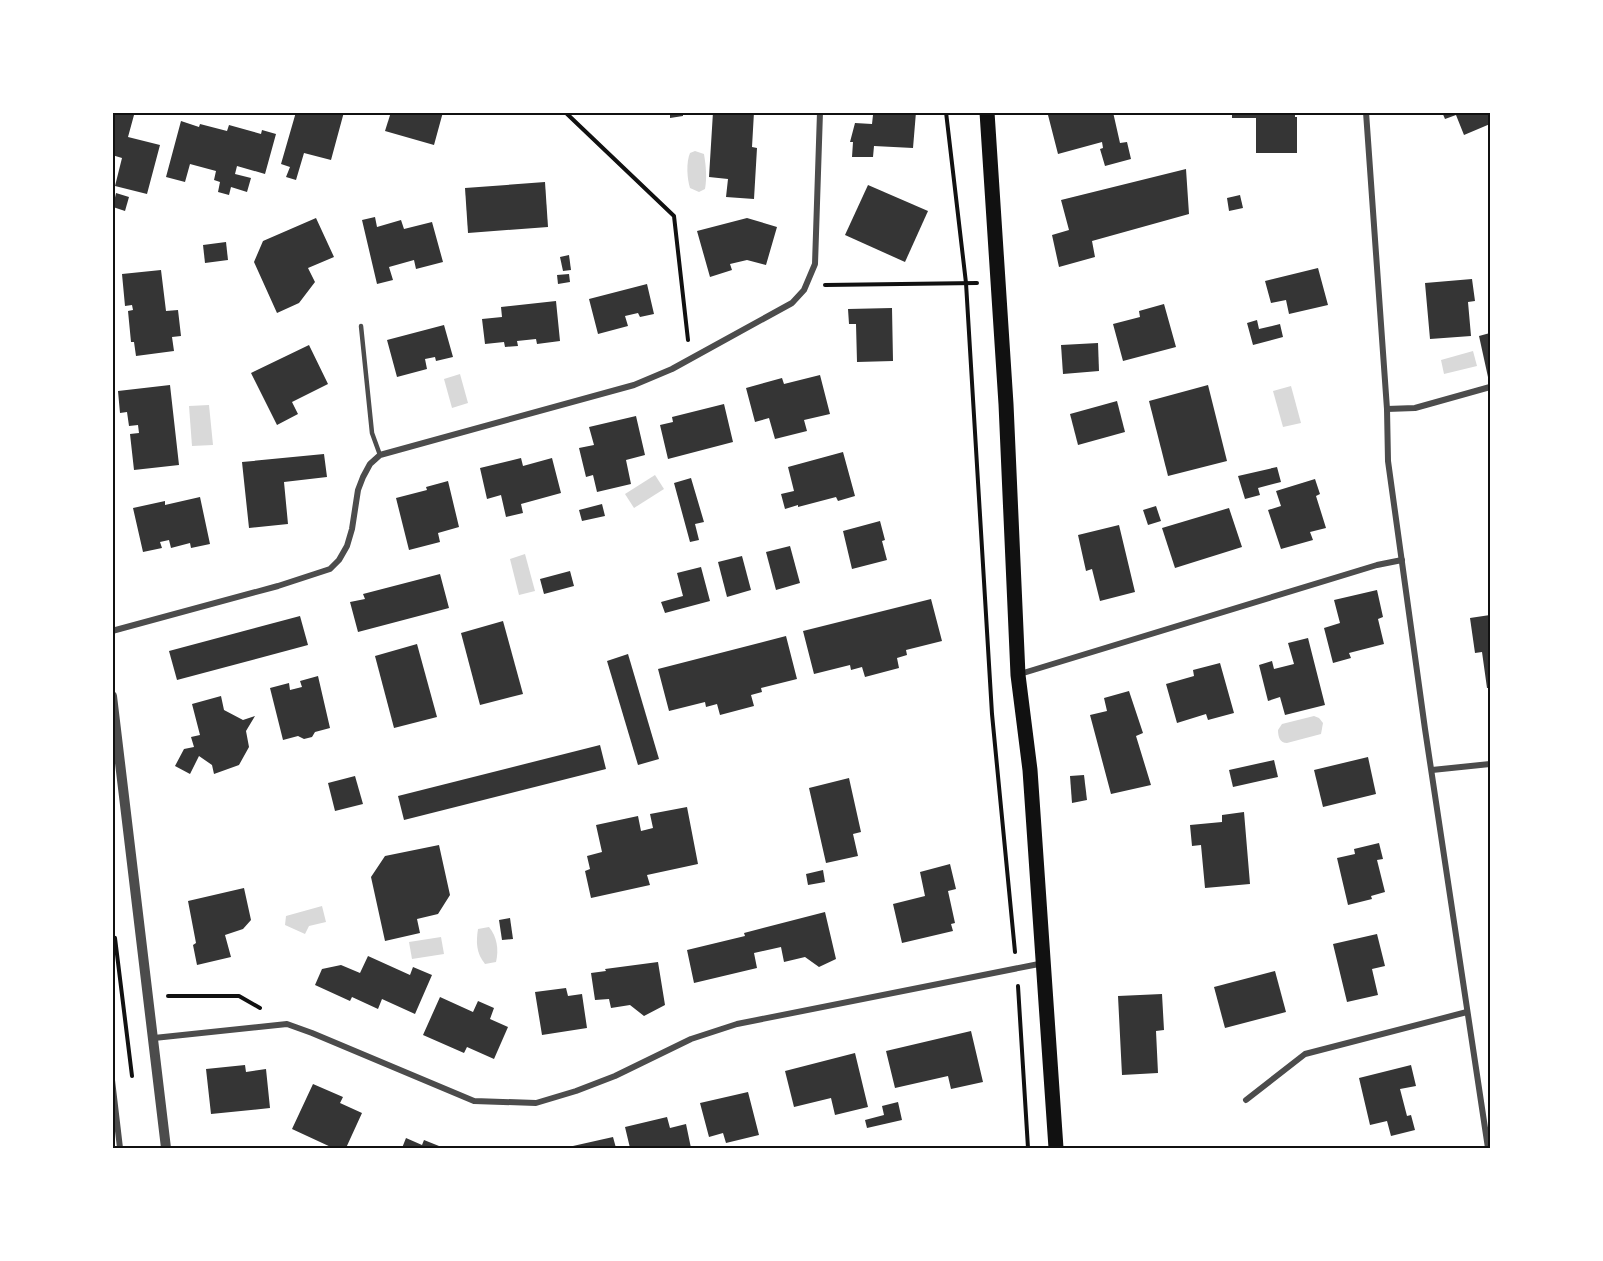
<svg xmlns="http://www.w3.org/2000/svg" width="1603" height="1261" font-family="'Noto Sans',sans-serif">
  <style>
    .water { fill: #d9d9d9 }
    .building { fill: #353535 }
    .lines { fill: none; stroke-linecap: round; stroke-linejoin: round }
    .path { stroke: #111; stroke-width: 4 }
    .service { stroke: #4c4c4c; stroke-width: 4.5 }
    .minor { stroke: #4c4c4c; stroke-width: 6 }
    .tertiary { stroke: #4c4c4c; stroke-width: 10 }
    .primary { stroke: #111; stroke-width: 15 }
    .neatline { fill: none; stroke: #111; stroke-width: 2 }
  </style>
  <rect width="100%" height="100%" fill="#fff"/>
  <g class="water">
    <path d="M695,151L704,154C706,166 707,178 705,189L699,192L690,188C687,179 686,162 690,153Z"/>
    <path d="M1473,351L1477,366L1444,374L1441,360Z"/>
    <path d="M460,374L468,403L452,408L444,379Z"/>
    <path d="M1291,386L1301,423L1283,427L1273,391Z"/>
    <path d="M209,405L213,445L192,446L189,406Z"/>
    <path d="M655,475L664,489L634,508L625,494Z"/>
    <path d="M525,554L535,591L519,595L510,559Z"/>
    <path d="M1314,716L1319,718L1323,723L1321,734L1287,743C1280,743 1278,737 1278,730L1282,724Z"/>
    <path d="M322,906L326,922L309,926L305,934L285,925L286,916Z"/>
    <path d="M489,927C497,937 499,949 496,962L485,964C476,953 476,942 478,929Z"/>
    <path d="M441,937L444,954L412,959L409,942Z"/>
  </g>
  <g class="building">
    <path d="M112,112L134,115L128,137L160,145L147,194L115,186L122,158L112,155Z"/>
    <path d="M296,112L315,115L316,112L330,114V112H344L331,160L304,153L296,180L286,177L290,167L281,164Z"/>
    <path d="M391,112H443L434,145L385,131Z"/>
    <path d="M670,112H683V116L670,118Z"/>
    <path d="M713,112H754L752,147L757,148L754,199L726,197L728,179L709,177Z"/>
    <path d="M867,112H916L913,148L874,146L873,157H852L853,142H850L855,123L872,124L873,115L867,114Z"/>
    <path d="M1056,112H1113L1120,143L1127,142L1131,159L1105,166L1100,149L1103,148L1102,142L1058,154L1048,115Z"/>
    <path d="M1232,112H1295V117H1297V153H1256V118H1232Z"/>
    <path d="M1442,112H1490V124L1464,135L1456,115L1445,119Z"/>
    <path d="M181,121L199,127L200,124L227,131L229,125L261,134L262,130L276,134L265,174L237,166L235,174L251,178L247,192L231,187L229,195L218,192L220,182L214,180L216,171L190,164L185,182L166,177Z"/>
    <path d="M1186,169L1189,214L1092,241L1095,257L1059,267L1052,235L1069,230L1061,200Z"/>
    <path d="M545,182L548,227L468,233L465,188Z"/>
    <path d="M868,185L928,211L905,262L845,235Z"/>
    <path d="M116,193L129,197L125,211L113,207Z"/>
    <path d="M1240,195L1243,208L1229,211L1227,198Z"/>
    <path d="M375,217L377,227L401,220L404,229L432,222L443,262L416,269L414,260L389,267L393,280L377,284L362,220Z"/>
    <path d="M316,218L334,257L308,268L315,282L299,303L277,313L254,262L263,241Z"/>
    <path d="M747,218L777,227L766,265L747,260L730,264L732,270L710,277L697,231Z"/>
    <path d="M226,242L228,260L205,263L203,245Z"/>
    <path d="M569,255L571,270L563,271L560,257Z"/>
    <path d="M1318,268L1328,305L1289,314L1286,300L1271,303L1265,281Z"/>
    <path d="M161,270L166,311L178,310L181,336L172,337L174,351L136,356L134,342H131L128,311L133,310L132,305L125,306L122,274Z"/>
    <path d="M569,274L570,282L558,284L557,275Z"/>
    <path d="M1472,279L1475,301L1468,302L1471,336L1430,339L1425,283Z"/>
    <path d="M647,284L654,314L640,317L638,313L625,316L628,326L598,334L589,299Z"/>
    <path d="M556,301L560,341L537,344L536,339L517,341L518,346L505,347L504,342L485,344L482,319L502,317L501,307Z"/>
    <path d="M1164,304L1176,347L1123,361L1113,324L1140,317L1139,311Z"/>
    <path d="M892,308L893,361L857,362L856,324H849L848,309Z"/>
    <path d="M1257,320L1259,329L1280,324L1283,337L1253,345L1247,323Z"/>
    <path d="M444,325L453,357L436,361L435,357L425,359L427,369L397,377L387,340Z"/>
    <path d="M1490,333V376L1488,377L1479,336Z"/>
    <path d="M1098,343L1099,371L1063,374L1061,345Z"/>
    <path d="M309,345L328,384L292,402L298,414L277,425L251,373Z"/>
    <path d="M820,375L830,414L804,420L807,431L775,439L769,418L755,422L746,388L782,378L784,384Z"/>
    <path d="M170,385L179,465L134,470L130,434L139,433L138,425L129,426L127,412L120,413L118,391Z"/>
    <path d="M1208,385L1227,461L1168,476L1149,401Z"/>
    <path d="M1117,401L1125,432L1078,445L1070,414Z"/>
    <path d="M724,404L733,442L668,459L660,425L673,422L672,417Z"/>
    <path d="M636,416L645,455L626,460L631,484L597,492L593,475L586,477L579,448L594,445L589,427Z"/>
    <path d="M843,452L855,496L838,501L836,497L798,507V505L785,509L781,494L794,491L788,467Z"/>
    <path d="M324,454L327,477L284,482L288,524L249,528L242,462Z"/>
    <path d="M521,458L523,466L552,458L561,493L521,504L523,513L506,517L501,495L487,499L480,468Z"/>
    <path d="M1277,467L1281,482L1258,488L1260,495L1245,499L1238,476Z"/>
    <path d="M691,478L704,522L695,524L699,540L690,542L674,483Z"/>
    <path d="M1315,479L1320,494L1316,496L1326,528L1310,532L1313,540L1281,549L1268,510L1281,506L1276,491Z"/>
    <path d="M448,481L459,527L438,533L440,542L409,550L396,498L427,490L426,487Z"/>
    <path d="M200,497L210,544L191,548L190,543L171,548L169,540L160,542L162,548L143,552L133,508L165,501V505Z"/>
    <path d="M602,504L605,516L582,521L579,510Z"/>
    <path d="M1156,506L1161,521L1148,525L1143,510Z"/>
    <path d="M1229,508L1242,547L1175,568L1162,528Z"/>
    <path d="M880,521L885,540L882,541L887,560L852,569L843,531Z"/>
    <path d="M1119,525L1135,592L1100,601L1092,569L1086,571L1078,535Z"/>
    <path d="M790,546L800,583L776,590L766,552Z"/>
    <path d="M742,556L751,590L727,597L718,562Z"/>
    <path d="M701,567L710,601L665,613L661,602L683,596L677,573Z"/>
    <path d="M570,571L574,586L544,594L540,579Z"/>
    <path d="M440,574L449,608L358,632L350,602L365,599L363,594Z"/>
    <path d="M1377,590L1383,617L1378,619L1384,644L1349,653L1351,658L1333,663L1324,628L1340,623L1334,600Z"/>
    <path d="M931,599L942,641L906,650L907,655L897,658L899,668L865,677L862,667L851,670L850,665L814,674L803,631Z"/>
    <path d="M1490,615V688H1487L1482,652L1475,653L1470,618Z"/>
    <path d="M300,616L308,645L177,680L169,651Z"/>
    <path d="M503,621L523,694L480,705L461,633Z"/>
    <path d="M786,636L797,679L761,688L762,692L751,695L754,706L720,715L717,704L706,707L705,702L669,711L658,669Z"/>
    <path d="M1308,638L1325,705L1285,715L1280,697L1268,701L1259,665L1272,661L1274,669L1294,664L1288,643Z"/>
    <path d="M417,644L437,717L394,728L375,656Z"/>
    <path d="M628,654L659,759L638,765L607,661Z"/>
    <path d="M1220,663L1234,713L1208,720L1206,714L1177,723L1166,684L1194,676L1193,670Z"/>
    <path d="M318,676L330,728L315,732L312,737L304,739L298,736L283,740L270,688L289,683L290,690L302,687L300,681Z"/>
    <path d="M1129,691L1143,733L1136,736L1151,785L1111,794L1090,715L1107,711L1104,698Z"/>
    <path d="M221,696L224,710L243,720L255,716L246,731L249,747L239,765L214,774L212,765L199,756L190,774L175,766L184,749L194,747L191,737L200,735L192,704Z"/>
    <path d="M600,745L606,769L404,820L398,796Z"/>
    <path d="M1368,757L1376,794L1323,807L1314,770Z"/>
    <path d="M1274,760L1278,777L1233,787L1229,770Z"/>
    <path d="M1084,775L1087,800L1072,803L1070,776Z"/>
    <path d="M355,776L363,804L335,811L328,783Z"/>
    <path d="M849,778L861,832L853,834L858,856L826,863L809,788Z"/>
    <path d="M687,807L698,864L647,875L650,885L591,898L585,871L590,869L587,856L602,852L596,825L638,816L641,831L653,828L650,814Z"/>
    <path d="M1244,812L1250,884L1205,888L1201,845L1192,846L1190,825L1222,822V815Z"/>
    <path d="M1379,843L1383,859L1377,860L1385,892L1371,896L1372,899L1348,905L1337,858L1355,854L1354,849Z"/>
    <path d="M439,845L450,895L438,914L417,919L420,933L385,941L371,877L385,856Z"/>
    <path d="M950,864L956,889L948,891L955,923L951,924L953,931L902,943L893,904L925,896L920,872Z"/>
    <path d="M823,870L825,882L808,885L806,874Z"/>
    <path d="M244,888L251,920L243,929L225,935L231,957L197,965L193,945L196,943L188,901Z"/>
    <path d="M825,912L836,959L819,967L805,957L784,962L781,947L754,953L757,968L694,983L687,950L745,936L744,933Z"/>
    <path d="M510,918L513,939L502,940L499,920Z"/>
    <path d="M1377,934L1385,966L1372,969L1378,995L1347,1002L1333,944Z"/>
    <path d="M368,956L410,975L413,967L432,975L415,1014L382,999L378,1009L352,997L350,1001L315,985L322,969L341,965L360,973Z"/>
    <path d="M658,962L665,1005L644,1016L630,1005L611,1008L609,999L595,1000L591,973L606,971L605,969Z"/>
    <path d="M1275,971L1286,1012L1225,1028L1214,987Z"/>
    <path d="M566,988L568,996L582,994L587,1028L542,1035L535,992Z"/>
    <path d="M1162,994L1164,1030L1156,1031L1158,1073L1122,1075L1118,996Z"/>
    <path d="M440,997L473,1012L478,1001L494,1008L490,1019L508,1027L494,1059L467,1047L464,1053L423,1035Z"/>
    <path d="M971,1031L983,1082L951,1089L948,1076L895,1088L886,1051Z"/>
    <path d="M855,1053L868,1107L835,1115L831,1098L794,1107L785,1071Z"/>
    <path d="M245,1065L246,1072L266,1069L270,1108L211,1114L206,1069Z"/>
    <path d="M1411,1065L1416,1086L1400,1089L1407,1116L1411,1115L1415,1130L1391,1136L1387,1121L1370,1125L1359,1078Z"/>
    <path d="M313,1084L343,1097L340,1103L362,1113L346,1148H333L292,1129Z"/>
    <path d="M748,1092L759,1135L726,1143L723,1133L709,1137L700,1103Z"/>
    <path d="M898,1102L902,1120L867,1128L865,1120L884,1115L882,1106Z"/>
    <path d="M667,1117L670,1128L686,1124L691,1148H630L625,1127Z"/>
    <path d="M613,1137L616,1148H564Z"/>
    <path d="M406,1138L422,1145L424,1140L444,1148H402Z"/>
  </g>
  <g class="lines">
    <g class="path">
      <path d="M565,112L674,216L688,340"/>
      <path d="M946,112L966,283L992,714L1015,952"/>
      <path d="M825,285L977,283"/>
      <path d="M112,937L115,938L132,1076"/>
      <path d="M1018,986L1028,1148"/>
      <path d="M168,996H239L260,1008"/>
    </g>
    <path class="service" d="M361,326L372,433L380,455"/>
    <g class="minor">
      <path d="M1366,112L1387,409L1388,461L1425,729L1488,1148"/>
      <path d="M1387,409L1415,408L1490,387"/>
      <path d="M112,631L278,586L330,569L339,560L347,546L352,529L358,490L363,477L370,464L380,455L634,385L672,369L792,303L804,290L815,264L820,112"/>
      <path d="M1020,674L1377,565L1402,560"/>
      <path d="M1432,770L1490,764"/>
      <path d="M154,1038L287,1024L312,1033L474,1101L536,1103L576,1091L615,1076L691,1039L737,1024L1044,963"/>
      <path d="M112,1080L120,1148"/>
      <path d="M1246,1100L1305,1054L1467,1012"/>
    </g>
    <path class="tertiary" d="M112,696L166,1148"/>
    <path class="primary" d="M987,112L1006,404L1018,675L1030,770L1056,1148"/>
  </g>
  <rect width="1603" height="1261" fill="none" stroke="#ffffff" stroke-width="228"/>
  <rect x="114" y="114" width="1375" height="1033" class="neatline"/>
</svg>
